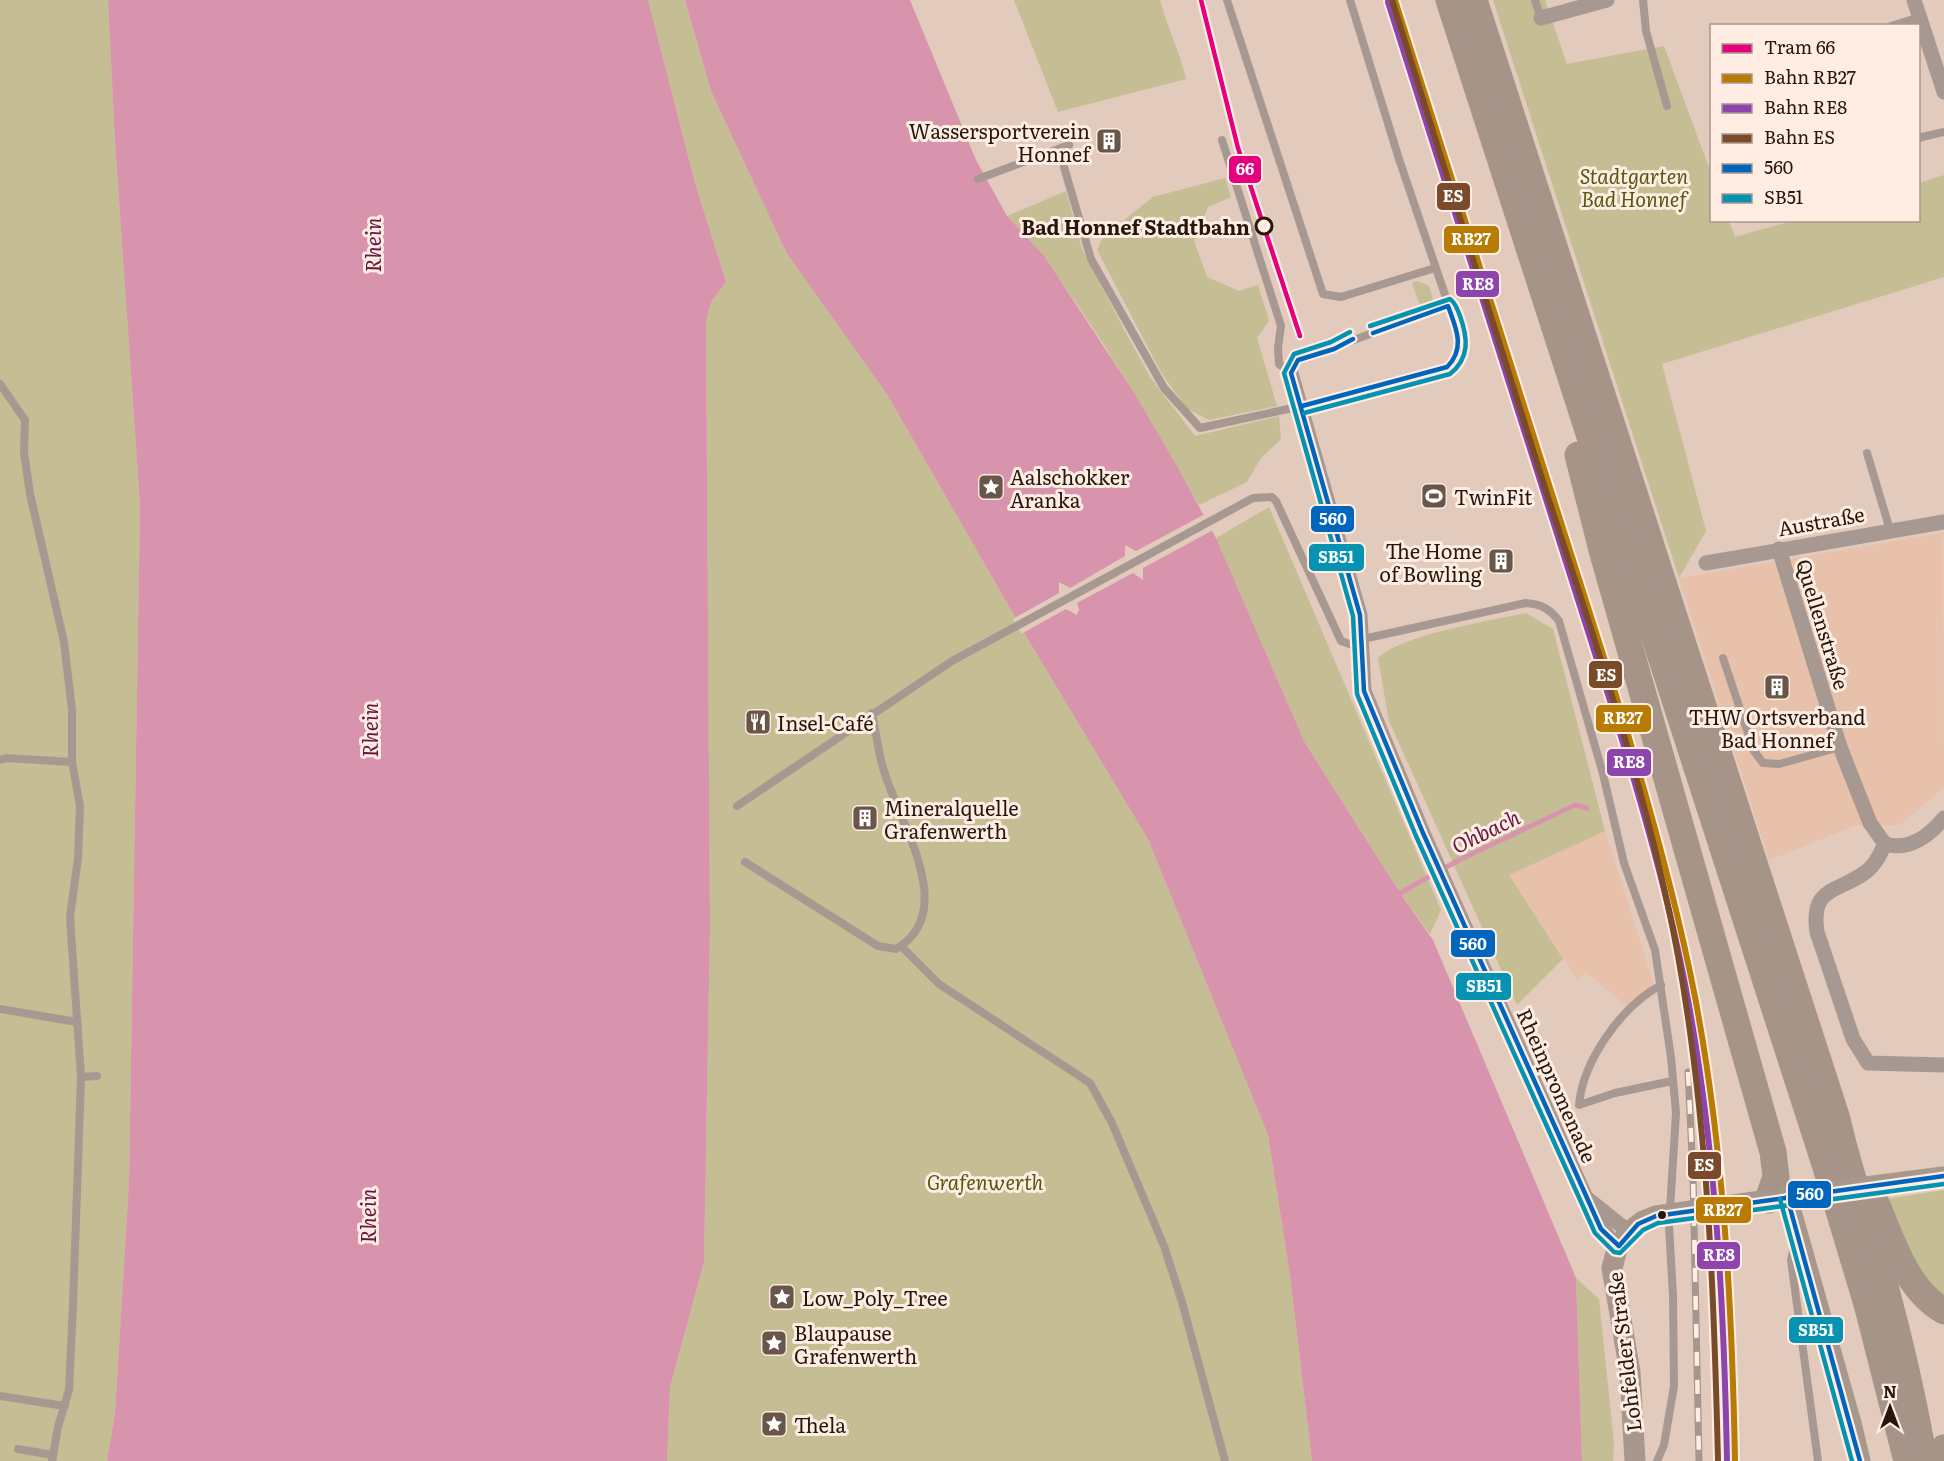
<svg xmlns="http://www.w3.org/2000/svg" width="1944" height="1461" font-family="Literata,serif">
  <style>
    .built { fill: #e7c1aa }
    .green { fill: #c5bd93 }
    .water { fill: #d994ad }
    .pier { fill: #e2cabc }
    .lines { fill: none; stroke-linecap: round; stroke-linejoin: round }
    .stream { stroke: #d994ad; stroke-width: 5 }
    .lane { stroke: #a79991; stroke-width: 8 }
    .street { stroke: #a79991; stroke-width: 15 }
    .secondary { stroke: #a8978c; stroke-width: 21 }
    .highway { stroke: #a69489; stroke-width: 27 }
    .tram { stroke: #a6978e; stroke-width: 1.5 }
    .rail-casing { stroke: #a6978e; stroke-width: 7 }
    .rail { stroke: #ffede3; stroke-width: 4.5; stroke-dasharray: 14; stroke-linecap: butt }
    .secondary-bridge { stroke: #a8978c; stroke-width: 21 }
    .bus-1-casing { stroke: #ffede3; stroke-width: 9 }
    .bus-2-casing { stroke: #ffede3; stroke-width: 9 }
    .bus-1 { stroke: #0065bd; stroke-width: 4.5 }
    .bus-2 { stroke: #0693b1; stroke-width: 4.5 }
    .rail-1-casing { stroke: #ffede3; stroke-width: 10 }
    .rail-2-casing { stroke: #ffede3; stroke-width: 10 }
    .rail-3-casing { stroke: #ffede3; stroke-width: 10 }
    .rail-1 { stroke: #b87b04; stroke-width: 6 }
    .rail-2 { stroke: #8e44ad; stroke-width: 6 }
    .rail-3 { stroke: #7a4b2a; stroke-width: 6 }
    .tram-1-casing { stroke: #ffede3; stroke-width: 9 }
    .tram-1 { stroke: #e5007d; stroke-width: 4.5 }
    .stop-dot { fill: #ffede3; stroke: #26170e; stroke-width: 3 }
    .bus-dot { fill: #26170e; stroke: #ffede3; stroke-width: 2 }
    .labels { text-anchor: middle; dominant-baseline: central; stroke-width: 6; stroke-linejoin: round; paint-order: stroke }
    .poi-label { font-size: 20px; fill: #26170e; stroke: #ffede3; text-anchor: start }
    .park-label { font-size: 20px; font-style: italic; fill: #565811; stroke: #ffede3 }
    .stop-label { font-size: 20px; font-weight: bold; fill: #26170e; stroke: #ffede3; text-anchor: end }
    .street-label { font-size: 20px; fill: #26170e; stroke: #ffede3 }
    .water-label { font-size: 21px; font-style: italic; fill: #641540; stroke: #ffede3 }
    .line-badge { stroke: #ffede3; stroke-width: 2 }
    .badge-label { font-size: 16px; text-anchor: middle; font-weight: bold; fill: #fff }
  </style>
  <rect width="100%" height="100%" fill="#e2cabc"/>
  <g class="built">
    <path d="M1943,533L1944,787L1900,825H1856L1769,860L1679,578Z"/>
    <path d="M1605,831L1654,985L1633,1011L1586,972L1578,981L1509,875Z"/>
  </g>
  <g class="green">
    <path d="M0,0H108L115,142L140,505L129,1182L115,1413L107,1461H0Z"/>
    <path d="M648,0H685L711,91L786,252L888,396L1029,641L1148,839L1268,1135L1290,1275L1312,1461H667L670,1387L704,1262L710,926L706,322L711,302L726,282L695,183Z"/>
    <path d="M1014,0H1160C1167,27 1180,52 1186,79L1058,112Z"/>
    <path d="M1493,0H1545L1567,64L1664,46L1711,173L1712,220L1729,221L1735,237L1792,221L1918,220L1919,183L1944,175V277L1662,364L1706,531L1679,578Z"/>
    <path d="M1225,178L1231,197L1208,207L1194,241L1207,277L1239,291L1258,285L1269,321L1257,338L1277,406L1209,420L1186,408L1161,372L1097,250L1103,237L1153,197Z"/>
    <path d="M1066,191L1082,249L1126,333L1150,377L1195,436L1279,416L1281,439L1261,458L1247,482L1199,505C1141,406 1085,301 1007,216Z"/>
    <path d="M1417,281L1429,286L1433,299L1429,307L1422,311L1412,283Z"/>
    <path d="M1269,507L1441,910L1430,934L1400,893L1305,743L1216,538Z"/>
    <path d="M1526,613L1553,629L1605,831L1509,875L1563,959L1517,1005L1389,721L1378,658C1404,634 1489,621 1526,613Z"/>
    <path d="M1944,1190V1296C1915,1273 1902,1232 1886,1199Z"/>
    <path d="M1576,1278L1599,1299L1614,1443L1613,1461H1582Z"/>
  </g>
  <g class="water">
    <path d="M108,0H648L695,183L726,282L711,302L706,322L710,926L704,1262L670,1387L667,1461H107L115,1413L129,1182L140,505L115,142Z"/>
    <path d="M685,0H910L976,160L1007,216L1044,256L1133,391L1178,468L1216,538L1305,743L1400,893L1433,940L1576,1278L1582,1461H1312L1290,1275L1268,1135L1148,839L1029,641L888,396L786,252L711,91Z"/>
  </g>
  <path class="pier" d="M1207,513L1215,529L1143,568V580L1133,573L1077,603L1079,609L1077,615L1066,609L1021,634L1013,619L1059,593V582L1070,588L1125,556V545L1136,551Z"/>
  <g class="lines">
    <path class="stream" d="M1394,891L1400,893L1459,860L1575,805L1587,808"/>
    <g class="lane">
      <path d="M1227,0L1323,294L1341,297L1435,268"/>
      <path d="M1535,0L1541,18"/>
      <path d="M1643,0L1646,31L1667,106"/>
      <path d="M1891,26L1920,17"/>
      <path d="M1918,138L1944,132"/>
      <path d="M1222,140L1281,326L1278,348L1279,364L1291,373L1298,360L1448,306"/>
      <path d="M1064,167L1091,259L1164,388L1200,428L1302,406L1447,367L1457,360L1462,345L1399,159L1350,0"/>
      <path d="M978,179L1069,145"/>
      <path d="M0,384L25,420L24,452L30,494L64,642L72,710V762L80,806L78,858L70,917L81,1077L73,1305L69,1390L58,1427L52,1461"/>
      <path d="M1867,453L1890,530"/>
      <path d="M1363,639L1526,603C1541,604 1550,609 1559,621L1603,774L1624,863L1655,950L1671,1057L1676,1113L1669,1225L1673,1296L1674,1386L1664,1445L1657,1461"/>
      <path d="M1723,658L1754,751L1763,763L1779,764L1840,747"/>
      <path d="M0,760L6,758L72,762"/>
      <path d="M737,806L952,661L1253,498L1272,497L1276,501L1341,641L1361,648"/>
      <path d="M745,862L878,946L896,949C960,912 899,822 884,771C878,752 876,732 872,713"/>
      <path d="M901,946L939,984L1090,1083L1112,1123L1164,1246L1182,1302L1225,1461"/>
      <path d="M1661,985C1622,1006 1583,1060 1579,1105L1615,1093L1672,1081"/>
      <path d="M0,1009L77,1022"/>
      <path d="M81,1077L97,1076"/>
      <path d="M1794,1246L1791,1260L1818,1461"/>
      <path d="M0,1396L65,1406"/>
      <path d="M18,1449L53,1455"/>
    </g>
    <g class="street">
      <path d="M1914,0L1944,92"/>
      <path d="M1541,18L1607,0"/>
      <path d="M1291,373L1360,615L1364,691L1423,833L1596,1220L1609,1237L1619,1246"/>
      <path d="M1779,549L1840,747L1870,823L1885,844"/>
      <path d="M1706,563L1944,522"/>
      <path d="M1885,844C1880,854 1876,864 1867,871C1839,893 1810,885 1817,932L1853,1039L1868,1063L1944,1065"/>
      <path d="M1885,844C1909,851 1928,837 1944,818"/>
      <path d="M1588,1199L1629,1232"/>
    </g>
    <g class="secondary">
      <path d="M1629,1232L1617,1249L1612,1268L1630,1372L1635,1461"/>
      <path d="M1851,1423L1860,1461"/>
    </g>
    <g class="highway">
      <path d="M1449,0L1825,1164L1867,1304L1907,1461"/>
      <path d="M1474,0L1837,1119C1848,1169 1865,1216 1879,1264C1897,1329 1913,1395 1924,1461"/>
      <path d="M1578,455L1602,550L1773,1152L1776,1177L1768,1200"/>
      <path d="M1872,1194C1890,1233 1904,1289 1944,1311"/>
      <path d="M1943,1461L1944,1448"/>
    </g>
    <path class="tram" d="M1205,0L1218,60"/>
    <defs>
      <path id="rail" d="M1688,1072L1693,1175L1699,1461"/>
    </defs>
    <use href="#rail" class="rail-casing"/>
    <use href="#rail" class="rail"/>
    <g class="secondary-bridge">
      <path d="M1629,1232L1643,1221L1656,1216L1768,1200"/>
      <path d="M1851,1423L1787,1197L1943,1177"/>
    </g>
    <defs>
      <g id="bus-1">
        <path d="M1353,339L1334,349L1298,360L1291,373L1360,615L1364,691L1423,833L1601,1229L1619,1246L1638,1224L1656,1216L1944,1176"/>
        <path d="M1302,406L1447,367C1466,348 1456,328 1448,306L1373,333"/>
        <path d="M1787,1197L1860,1461"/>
      </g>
      <g id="bus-2">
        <path d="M1350,332L1331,342L1294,354L1284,373L1353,616L1357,694L1416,836L1595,1233L1614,1252L1620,1253L1643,1230L1658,1223L1944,1184"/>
        <path d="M1304,413L1450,374C1470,358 1468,338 1460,316C1457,309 1456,303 1450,299L1370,326"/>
        <path d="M1780,1199L1852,1461"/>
      </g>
    </defs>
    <use href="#bus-1" class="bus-1-casing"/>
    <use href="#bus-2" class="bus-2-casing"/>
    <use href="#bus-1" class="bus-1"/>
    <use href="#bus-2" class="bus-2"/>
    <defs>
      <path id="rail-1" d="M1395,0L1620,708C1649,803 1676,899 1695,997C1724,1150 1732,1306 1735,1461"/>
      <path id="rail-2" d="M1388,2L1613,710C1642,805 1670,901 1688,1000C1716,1152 1724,1307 1727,1461"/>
      <path id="rail-3" d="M1392,0C1443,164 1494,327 1546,491C1596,644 1649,797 1678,956C1708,1123 1714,1292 1718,1461"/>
    </defs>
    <use href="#rail-1" class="rail-1-casing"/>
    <use href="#rail-2" class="rail-2-casing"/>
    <use href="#rail-3" class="rail-3-casing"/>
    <use href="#rail-1" class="rail-1"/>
    <use href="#rail-2" class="rail-2"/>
    <use href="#rail-3" class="rail-3"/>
    <defs>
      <path id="tram-1" d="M1201,0L1238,148L1300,336"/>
    </defs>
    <use href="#tram-1" class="tram-1-casing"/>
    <use href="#tram-1" class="tram-1"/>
  </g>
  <defs>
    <symbol id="building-square" viewBox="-11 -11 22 22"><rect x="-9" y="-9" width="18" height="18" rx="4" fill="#68564b" stroke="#ffede3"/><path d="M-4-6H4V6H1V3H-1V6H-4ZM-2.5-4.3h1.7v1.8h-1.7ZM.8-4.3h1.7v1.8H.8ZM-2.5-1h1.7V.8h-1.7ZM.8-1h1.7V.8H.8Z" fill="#fff"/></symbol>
    <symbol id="sight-square" viewBox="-11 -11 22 22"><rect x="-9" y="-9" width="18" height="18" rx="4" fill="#68564b" stroke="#ffede3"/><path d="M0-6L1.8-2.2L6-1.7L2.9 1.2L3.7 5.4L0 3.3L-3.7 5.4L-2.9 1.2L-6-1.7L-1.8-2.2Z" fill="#fff"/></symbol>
    <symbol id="stadium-square" viewBox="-11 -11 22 22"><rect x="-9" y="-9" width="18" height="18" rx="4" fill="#68564b" stroke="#ffede3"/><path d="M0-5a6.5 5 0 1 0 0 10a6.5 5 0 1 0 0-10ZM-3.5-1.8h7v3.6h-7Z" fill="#fff"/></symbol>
    <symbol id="restaurant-square" viewBox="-11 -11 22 22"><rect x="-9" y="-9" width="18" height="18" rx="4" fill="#68564b" stroke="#ffede3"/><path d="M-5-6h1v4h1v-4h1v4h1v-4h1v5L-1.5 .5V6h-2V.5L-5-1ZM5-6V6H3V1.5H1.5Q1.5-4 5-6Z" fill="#fff"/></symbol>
  </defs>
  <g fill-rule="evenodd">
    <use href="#building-square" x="1094" y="126" width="30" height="30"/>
    <use href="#sight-square" x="976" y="472" width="30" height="30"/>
    <use href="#stadium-square" x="1419" y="481" width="30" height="30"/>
    <use href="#building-square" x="1486" y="546" width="30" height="30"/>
    <use href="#building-square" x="1762" y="672" width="30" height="30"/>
    <use href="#restaurant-square" x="743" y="707" width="30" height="30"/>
    <use href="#building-square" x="850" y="803" width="30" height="30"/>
    <use href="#sight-square" x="767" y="1282" width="30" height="30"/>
    <use href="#sight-square" x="759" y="1328" width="30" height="30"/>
    <use href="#sight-square" x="759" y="1409" width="30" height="30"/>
  </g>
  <circle class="stop-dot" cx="1264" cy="226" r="8"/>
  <circle class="bus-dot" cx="1662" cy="1215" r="5"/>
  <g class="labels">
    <g class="poi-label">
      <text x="1090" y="130" text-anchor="end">Wassersportverein<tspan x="1090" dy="23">Honnef</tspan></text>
      <text x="1010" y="476">Aalschokker<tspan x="1010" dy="23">Aranka</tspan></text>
      <text x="1454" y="496">TwinFit</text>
      <text x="1482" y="550" text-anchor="end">The Home<tspan x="1482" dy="23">of Bowling</tspan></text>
      <text x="1777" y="716" text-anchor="middle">THW Ortsverband<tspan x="1777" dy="23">Bad Honnef</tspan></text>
      <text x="777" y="722">Insel-Café</text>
      <text x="884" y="807">Mineralquelle<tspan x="884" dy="23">Grafenwerth</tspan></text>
      <text x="802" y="1297">Low_Poly_Tree</text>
      <text x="794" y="1332">Blaupause<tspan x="794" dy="23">Grafenwerth</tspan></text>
      <text x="794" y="1424">Thela</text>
    </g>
    <g class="park-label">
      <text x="1634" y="175">Stadtgarten<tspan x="1634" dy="23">Bad Honnef</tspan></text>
      <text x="985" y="1181">Grafenwerth</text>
    </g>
    <g class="stop-label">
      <text x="1250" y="226">Bad Honnef Stadtbahn</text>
    </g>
    <g class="street-label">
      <text transform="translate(1821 520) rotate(-10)">Austraße</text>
      <text transform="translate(1824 624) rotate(73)">Quellenstraße</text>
      <text transform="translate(1558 1085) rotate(66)">Rheinpromenade</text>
      <text transform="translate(1623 1352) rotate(-97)">Lohfelder Straße</text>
    </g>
    <g class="water-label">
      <text transform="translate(371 245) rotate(-90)">Rhein</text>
      <text transform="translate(368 730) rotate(-90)">Rhein</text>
      <text transform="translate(1485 830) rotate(-26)">Ohbach</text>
      <text transform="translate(366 1216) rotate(-90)">Rhein</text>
    </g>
  </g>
  <g class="line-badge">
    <rect x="1228" y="155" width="34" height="29" rx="6" fill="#e5007d"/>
    <rect x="1436" y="182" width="35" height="29" rx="6" fill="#7a4b2a"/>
    <rect x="1443" y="225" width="57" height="29" rx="6" fill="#b87b04"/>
    <rect x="1455" y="270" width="45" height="28" rx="6" fill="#8e44ad"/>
    <rect x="1310" y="505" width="45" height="28" rx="6" fill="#0065bd"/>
    <rect x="1308" y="543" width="57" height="29" rx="6" fill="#0693b1"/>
    <rect x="1588" y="660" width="35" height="29" rx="6" fill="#7a4b2a"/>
    <rect x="1595" y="704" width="57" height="29" rx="6" fill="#b87b04"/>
    <rect x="1606" y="748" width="46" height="29" rx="6" fill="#8e44ad"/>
    <rect x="1450" y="929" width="46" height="29" rx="6" fill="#0065bd"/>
    <rect x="1455" y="972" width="57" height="29" rx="6" fill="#0693b1"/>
    <rect x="1687" y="1151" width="35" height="29" rx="6" fill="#7a4b2a"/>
    <rect x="1787" y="1180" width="45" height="29" rx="6" fill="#0065bd"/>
    <rect x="1695" y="1196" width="57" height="28" rx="6" fill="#b87b04"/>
    <rect x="1696" y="1241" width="45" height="29" rx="6" fill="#8e44ad"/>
    <rect x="1788" y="1316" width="56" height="28" rx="6" fill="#0693b1"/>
  </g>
  <g class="badge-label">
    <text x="1245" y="175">66</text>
    <text x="1453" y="202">ES</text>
    <text x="1471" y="245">RB27</text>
    <text x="1478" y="290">RE8</text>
    <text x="1333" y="525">560</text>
    <text x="1336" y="563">SB51</text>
    <text x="1606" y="681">ES</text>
    <text x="1623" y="724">RB27</text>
    <text x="1629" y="768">RE8</text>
    <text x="1473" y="950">560</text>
    <text x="1484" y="992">SB51</text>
    <text x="1704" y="1171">ES</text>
    <text x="1810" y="1200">560</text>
    <text x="1723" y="1216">RB27</text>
    <text x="1719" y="1261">RE8</text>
    <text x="1816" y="1336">SB51</text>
  </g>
  <rect x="1710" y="24" width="210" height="198" fill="#ffede3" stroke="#a8978e" stroke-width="1.5"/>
  <rect x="1722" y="44" width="30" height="9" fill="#e5007d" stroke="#a8978e" stroke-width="1.5"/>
  <text x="1764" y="54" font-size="18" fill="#26170e">Tram 66</text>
  <rect x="1722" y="74" width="30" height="9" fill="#b87b04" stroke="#a8978e" stroke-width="1.5"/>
  <text x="1764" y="84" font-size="18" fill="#26170e">Bahn RB27</text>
  <rect x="1722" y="104" width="30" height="9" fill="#8e44ad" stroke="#a8978e" stroke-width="1.5"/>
  <text x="1764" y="114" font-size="18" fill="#26170e">Bahn RE8</text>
  <rect x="1722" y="134" width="30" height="9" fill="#7a4b2a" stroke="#a8978e" stroke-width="1.5"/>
  <text x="1764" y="144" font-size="18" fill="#26170e">Bahn ES</text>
  <rect x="1722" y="164" width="30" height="9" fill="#0065bd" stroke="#a8978e" stroke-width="1.5"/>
  <text x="1764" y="174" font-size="18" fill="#26170e">560</text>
  <rect x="1722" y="194" width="30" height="9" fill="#0693b1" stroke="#a8978e" stroke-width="1.5"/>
  <text x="1764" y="204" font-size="18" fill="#26170e">SB51</text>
  <g transform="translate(1890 1407)" stroke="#ffede3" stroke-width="4.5" paint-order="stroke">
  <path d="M0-4.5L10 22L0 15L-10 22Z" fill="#26170e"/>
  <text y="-9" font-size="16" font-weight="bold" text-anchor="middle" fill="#26170e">N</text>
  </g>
</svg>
